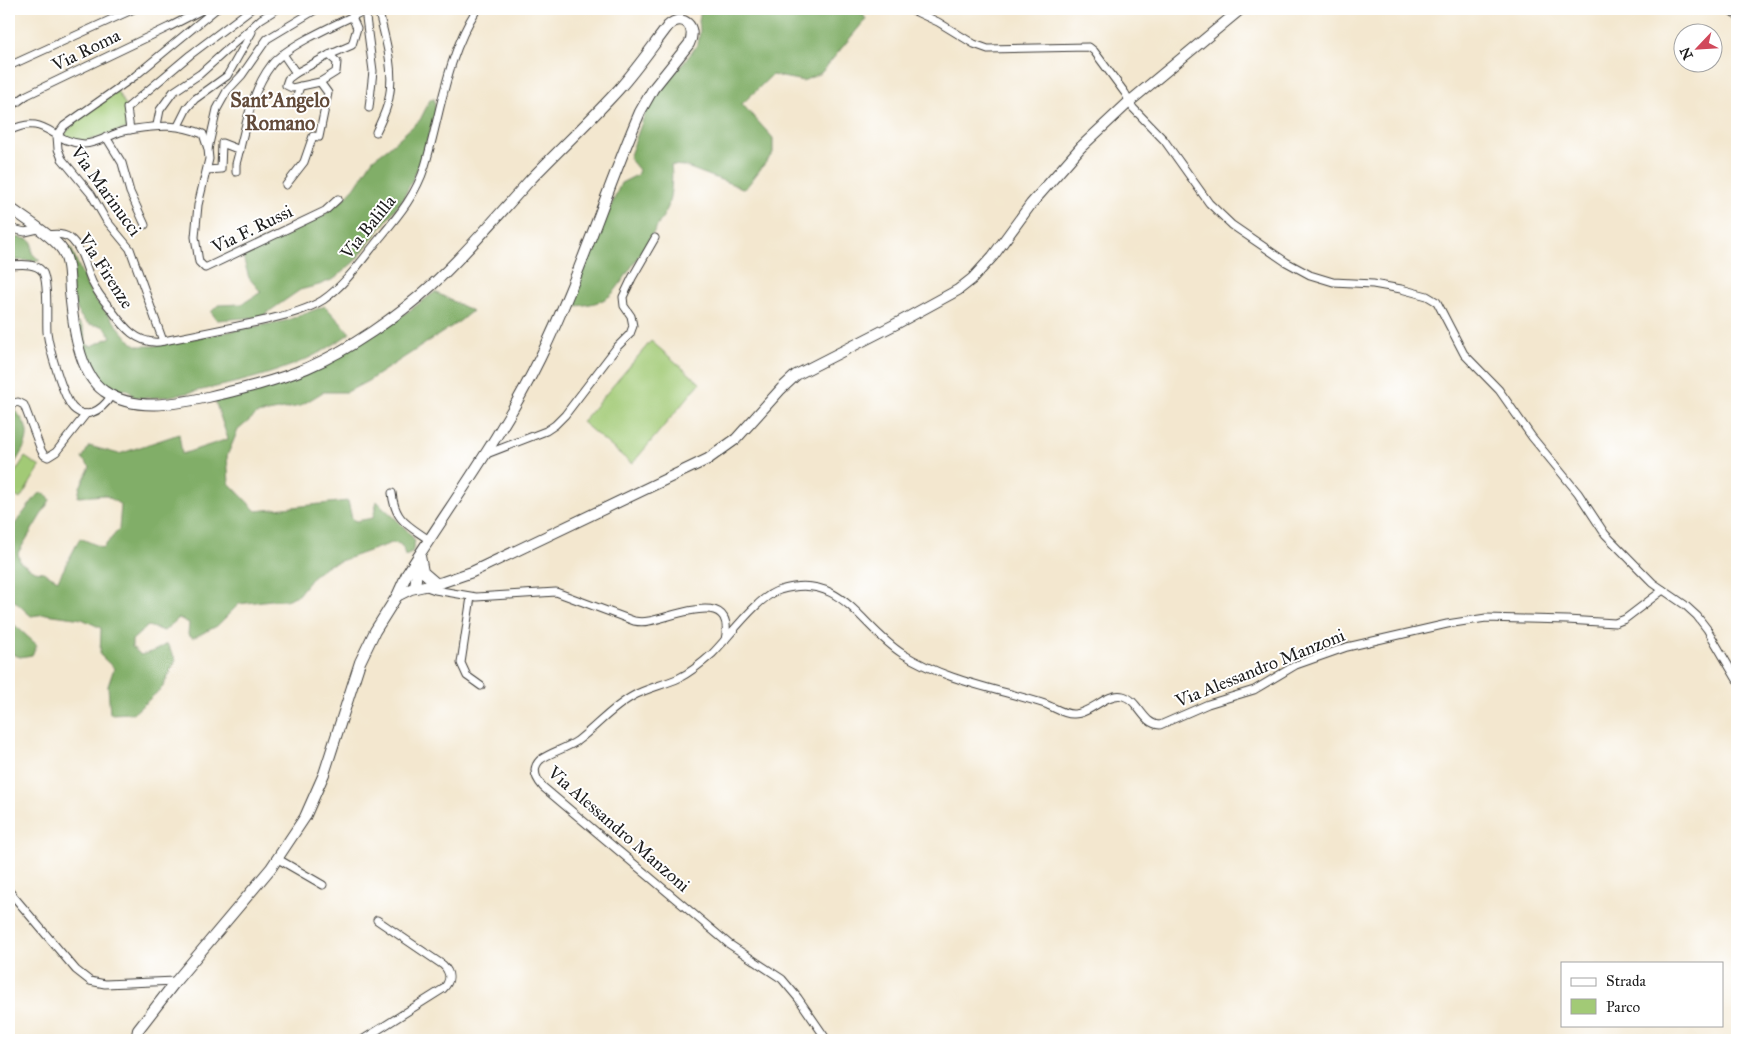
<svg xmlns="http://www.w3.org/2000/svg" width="1746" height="1049" font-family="'IM FELL Great Primer',serif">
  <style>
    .green { fill: #a2ca76; stroke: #5f7349 }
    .forest { fill: #81ae67; stroke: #4e6542 }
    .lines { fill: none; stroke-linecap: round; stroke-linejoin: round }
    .street-casing { stroke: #3c3a37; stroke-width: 9 }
    .secondary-casing { stroke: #3c3a37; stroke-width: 12 }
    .street { stroke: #fff; stroke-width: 7 }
    .secondary { stroke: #fff; stroke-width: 10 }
    .labels { text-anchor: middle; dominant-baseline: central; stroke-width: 4; stroke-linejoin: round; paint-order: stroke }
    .street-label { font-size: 18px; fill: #1c1c1c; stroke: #fff }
    .quarter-label { font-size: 20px; font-weight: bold; fill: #624b3a; stroke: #fff }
  </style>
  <rect width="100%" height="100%" fill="#fff"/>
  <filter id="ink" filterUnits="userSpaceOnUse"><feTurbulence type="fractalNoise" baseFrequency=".02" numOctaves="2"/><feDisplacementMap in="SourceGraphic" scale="10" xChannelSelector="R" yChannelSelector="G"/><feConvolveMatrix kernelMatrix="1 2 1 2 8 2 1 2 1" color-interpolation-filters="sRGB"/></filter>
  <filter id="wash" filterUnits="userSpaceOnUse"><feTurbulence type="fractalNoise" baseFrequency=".0096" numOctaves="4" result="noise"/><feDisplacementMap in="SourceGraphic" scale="20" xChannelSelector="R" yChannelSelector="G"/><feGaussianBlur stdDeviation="1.12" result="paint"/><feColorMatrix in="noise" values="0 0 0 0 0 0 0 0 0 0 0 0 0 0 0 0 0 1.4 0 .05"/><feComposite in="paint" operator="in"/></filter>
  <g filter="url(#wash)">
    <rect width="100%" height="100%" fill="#f3e7cf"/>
    <g class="green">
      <path d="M117,91L126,106L128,128L83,142L63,136L72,126L73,122Z"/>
      <path d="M651,341L700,383L632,464L582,422Z"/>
      <path d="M25,457L40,467L20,499L9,492V482Z"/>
    </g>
    <g class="forest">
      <path d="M701,9H855L862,13L866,19L821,73L803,81L772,75L742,104L773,138V153L745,189L684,166L671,165C673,178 671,194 668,207C664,217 619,289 611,295C601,303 588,305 575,306L573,294L621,183L637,175L639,170L629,158L651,97L682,65L698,44L700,30L699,21Z"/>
      <path d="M434,98L436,113L419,166L403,199L355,261L334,279L319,285L300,290L261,317L217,320L211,312L218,305L242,304L261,292L249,278L243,257L306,225L325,214L344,199L355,187L373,159L388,148L420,120L430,100Z"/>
      <path d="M9,236L28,239L32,242V253L40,261L9,260Z"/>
      <path d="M66,247L71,248L87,286L95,299L132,343L139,346H153L285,321L325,306L350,333C306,367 251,380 197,391C176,395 155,400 133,397L131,393L126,389L114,393L93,378L81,347L78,322L83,328L87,345L92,346L111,337C101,318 98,330 86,322C71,312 68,266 65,248Z"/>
      <path d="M435,292L472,311L460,321L368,381L347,392H323L300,406L257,414L238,430L227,456L229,483L256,511L348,501L352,519L356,521L373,518L377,501C390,515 405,525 415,541L412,553L405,556L403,548L400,544L392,543L326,566L313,576L298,595L286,600H271L239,604L217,626L193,638L188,635L189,623L179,618L164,631L148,626L132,640V647L141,655L154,651L167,644L176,660L162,688L134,713L110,714L108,686L114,668L100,655L101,628L82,619L46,614L31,616L9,596V532L37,495L42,493L48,496L50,500L18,553L20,562L34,571L43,572L58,580L80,538L103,548L119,529L121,505L105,495L78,497L80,487L90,467L82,459L89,446L119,454L179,434L182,454L228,439L215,401L290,378L406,313Z"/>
      <path d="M13,409C39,433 24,448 9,472V414Z"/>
      <path d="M9,620L37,645L32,655L20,657L9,653Z"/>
    </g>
  </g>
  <g filter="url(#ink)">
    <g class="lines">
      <defs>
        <g id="street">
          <path d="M910,9L938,22L974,44L988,49L1089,47L1094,51L1125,93L1133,108L1164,140L1209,203L1232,225L1286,262L1310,275L1333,282L1373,284L1401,289L1427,296L1437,302L1464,354L1499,390L1532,437L1578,493L1605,534L1653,583L1685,605L1697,616L1707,629L1737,680"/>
          <path d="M1728,9L1737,15"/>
          <path d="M365,10L373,71L369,108"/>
          <path d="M283,54L296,73L329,55L352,45L357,28L352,17"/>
          <path d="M9,66L134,9"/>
          <path d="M296,73L288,79L286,85L292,88L320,82L336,72L337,62L329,55"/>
          <path d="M296,100L300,86"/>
          <path d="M9,108L27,95L169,27L204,9"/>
          <path d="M157,125L160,110L173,92L200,74L261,19L277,9"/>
          <path d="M178,126L187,108L195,99L227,76L252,32"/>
          <path d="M130,130L127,108L190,55L251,9"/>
          <path d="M9,131C46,112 50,142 84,144C95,144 109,136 120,132C125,130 130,130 135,129C161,125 178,124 203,134L208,149L209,159L198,205L195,237L199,262L205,268L325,211L338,199"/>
          <path d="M376,132C381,121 387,110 389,98C395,69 385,37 378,9"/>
          <path d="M57,136L58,149L62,159L91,194L106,220L130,249L163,341"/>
          <path d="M57,136L64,126L135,76L216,9"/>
          <path d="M106,137L122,163L130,192L145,225"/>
          <path d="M208,149L217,109L227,91L242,75L267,39L317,9"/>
          <path d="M207,170L221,169L222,143L240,150"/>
          <path d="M236,172V164C245,131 250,92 272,64C289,44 343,21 368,9"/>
          <path d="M286,185L304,162L313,136L319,137L328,93L320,82"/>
          <path d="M9,228L25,232L38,229"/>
          <path d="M46,235C55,234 65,233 72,240C83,251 86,269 92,282C97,292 103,300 110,308C122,324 135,344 159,342C194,335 230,328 266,320C285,315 305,311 323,300C345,285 362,260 379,239C398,216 416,195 425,166C441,113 446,57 477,9"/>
          <path d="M9,265C18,265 35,262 42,271C49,280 46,319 47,332C49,348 63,397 73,408C78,413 84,415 91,413C100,410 106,404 111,396"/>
          <path d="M9,408L14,403L18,402L24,405L41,450L44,455L48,457L56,452L86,414"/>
          <path d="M484,455L546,431L555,425L565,415L617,347L630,334L633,326L631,316L624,306L623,297L632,278L655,238"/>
          <path d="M392,493C395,521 408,525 429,540"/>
          <path d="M424,586L435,590L476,597L556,592L634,621C639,622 644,622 649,621C674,617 736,587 725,640"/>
          <path d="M471,597L461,663L467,676L481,686"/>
          <path d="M278,859L323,885"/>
          <path d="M9,891L76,970L90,981L105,984L176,981"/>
          <path d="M362,1040L443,989C451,981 451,973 443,965L377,920"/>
          <path d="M827,1040L798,998L782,979L729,944L543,787C536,779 531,769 540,760C551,752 565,749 577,741C596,727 611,708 633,696C647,688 664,685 679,678C691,672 702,663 712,654C730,636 758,596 780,590C842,571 860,627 903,654C946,681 998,689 1045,704C1054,707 1064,715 1074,714C1090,714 1107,692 1123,696C1139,700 1142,724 1160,725L1208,704L1254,690L1296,665L1347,647L1447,624L1486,618L1567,620L1615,623L1625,619L1663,590"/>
        </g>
        <g id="secondary">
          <path d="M9,207C22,217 55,237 63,251C70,263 69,279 70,292C73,322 78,374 104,391C134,412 175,404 208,397C242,389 276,381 307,368C349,350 398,316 432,285C467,253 498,215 531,179C560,149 591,120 619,89C637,69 652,47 668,26C683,12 698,27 689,44L653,89L640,112C605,193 579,279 540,358C503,434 452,503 407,574L397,596L375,631L360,662L324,774L305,817L271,868L176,981L138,1030L136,1040"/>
          <path d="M420,556L423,572L437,584"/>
          <path d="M415,588L418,561"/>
          <path d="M397,596L411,589L443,582L472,572L708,459L736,439L781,389L796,375L894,325L958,290L972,279L993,256L1031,204L1081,147L1129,102L1241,9"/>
        </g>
      </defs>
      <use href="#street" class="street-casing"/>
      <use href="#secondary" class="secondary-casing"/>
      <use href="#street" class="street"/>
      <use href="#secondary" class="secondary"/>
    </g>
  </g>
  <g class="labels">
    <g class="street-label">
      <text transform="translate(86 50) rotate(-26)">Via Roma</text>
      <text transform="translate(106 191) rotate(54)">Via Marinucci</text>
      <text transform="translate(368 227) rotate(-51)">Via Balilla</text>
      <text transform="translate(252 229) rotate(-26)">Via F. Russi</text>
      <text transform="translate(106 271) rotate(57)">Via Firenze</text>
      <text transform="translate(1260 668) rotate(-22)">Via Alessandro Manzoni</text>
      <text transform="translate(619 829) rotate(41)">Via Alessandro Manzoni</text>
    </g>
    <g class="quarter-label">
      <text x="280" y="100">Sant'Angelo<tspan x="280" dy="23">Romano</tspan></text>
    </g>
  </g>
  <rect width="1746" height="1049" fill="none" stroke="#fff" stroke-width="30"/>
  <rect x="1561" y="962" width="162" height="65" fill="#ffffff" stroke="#a4a4a4"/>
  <rect x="1571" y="978" width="25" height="8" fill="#ffffff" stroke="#a4a4a4"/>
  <text x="1606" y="986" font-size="15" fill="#1c1c1c">Strada</text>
  <rect x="1571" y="999" width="25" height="15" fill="#a2ca76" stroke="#a4a4a4"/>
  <text x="1606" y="1012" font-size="15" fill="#1c1c1c">Parco</text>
  <g transform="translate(1698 48) rotate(245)"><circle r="24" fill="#ffffff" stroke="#a4a4a4"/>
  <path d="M0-4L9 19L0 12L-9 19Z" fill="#d1495b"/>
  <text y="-8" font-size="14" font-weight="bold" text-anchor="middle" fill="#1c1c1c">N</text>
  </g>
</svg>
